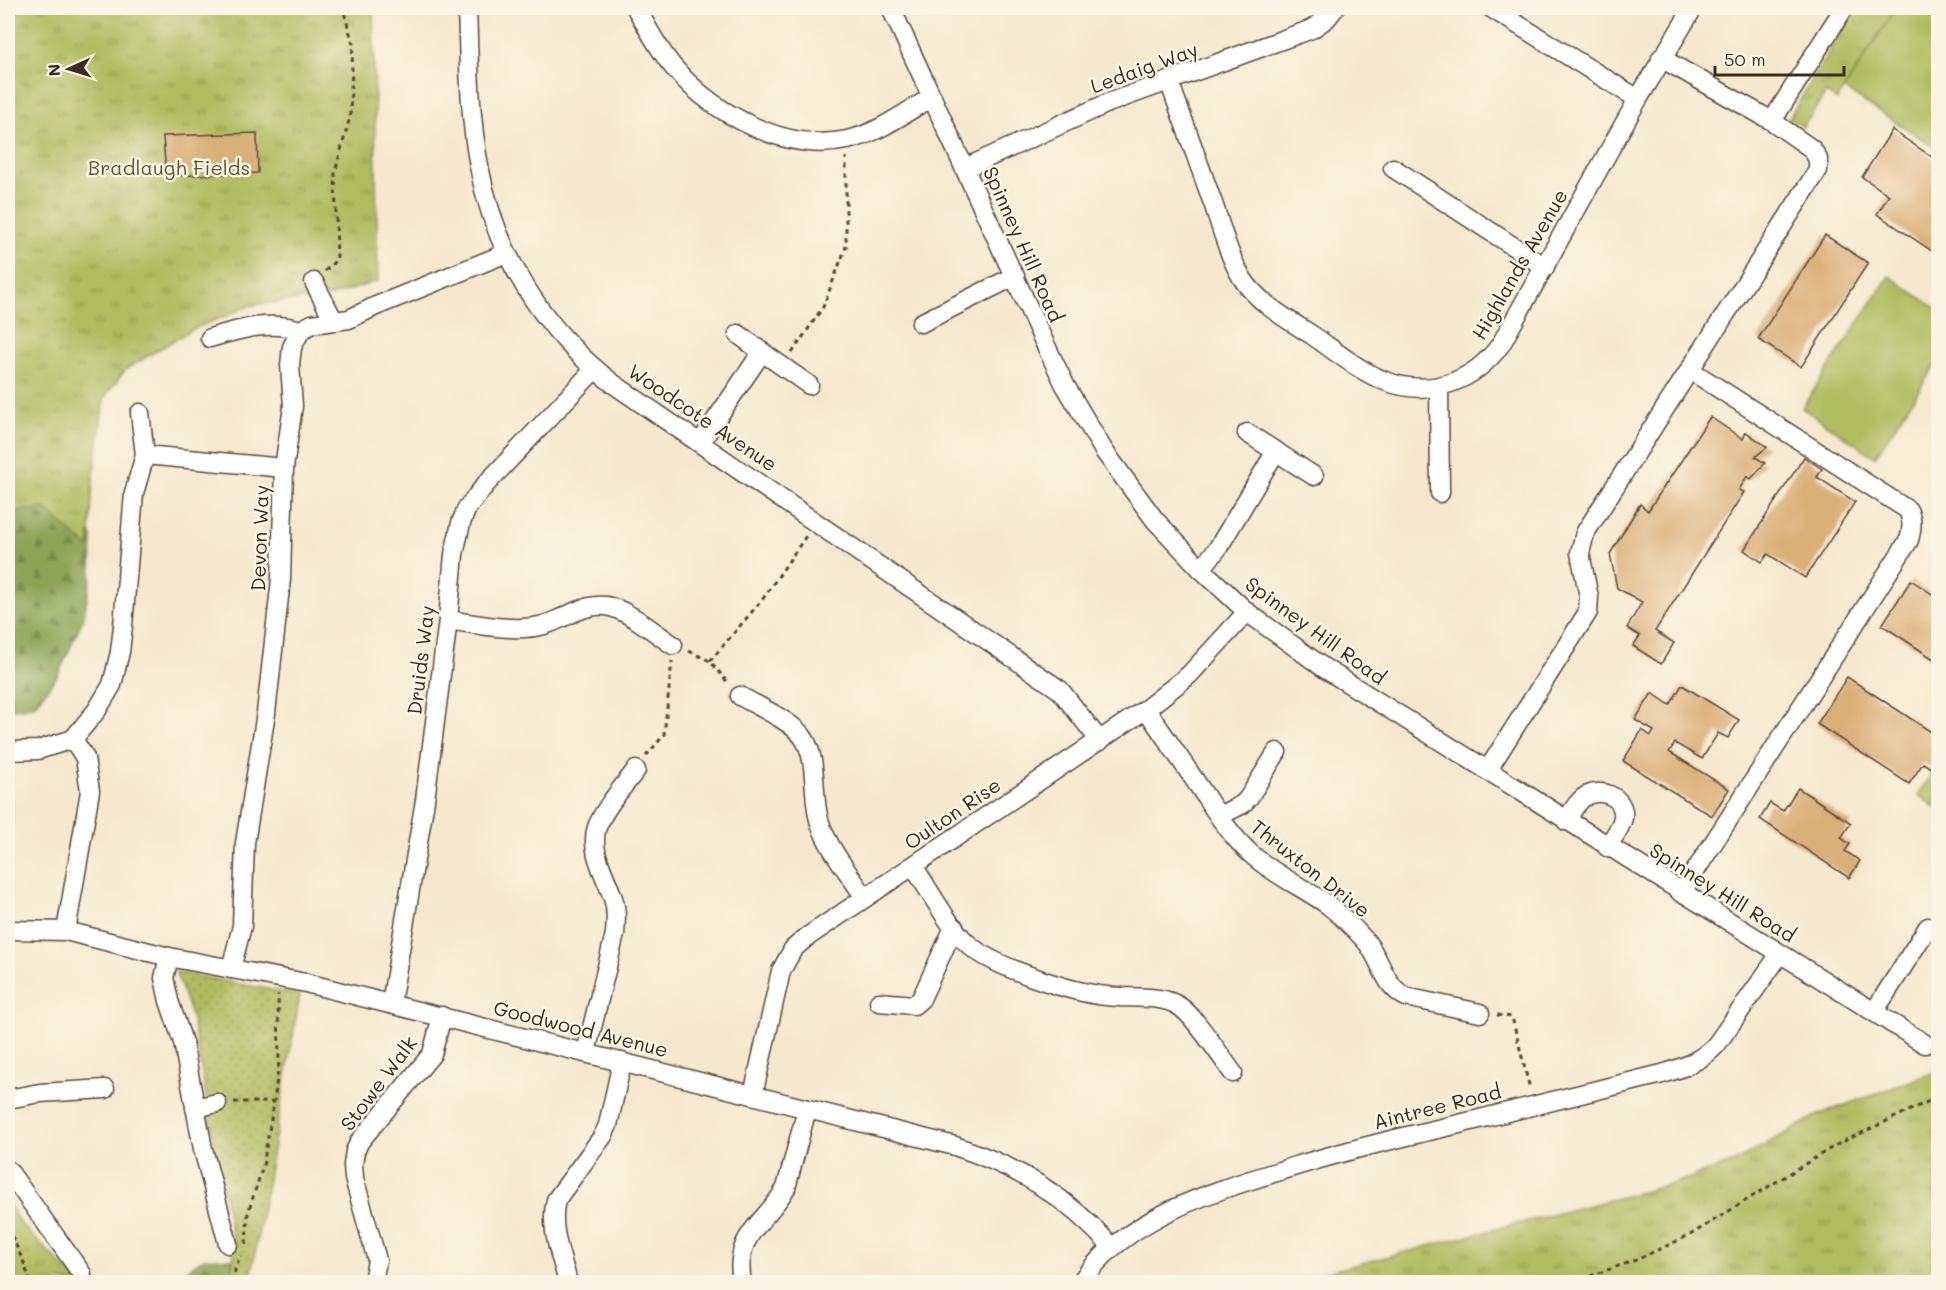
<svg xmlns="http://www.w3.org/2000/svg" width="1946" height="1290" font-family="Mali,sans-serif">
  <style>
    .grass { fill: url(#grass-dots); stroke: #75733e; stroke-width: 1.5 }
    .forest { fill: url(#forest-firs); stroke: #63673a; stroke-width: 1.5 }
    .park { fill: url(#park-tufts); stroke: #75733e; stroke-width: 1.5 }
    .pitch { fill: #afbc5e; stroke: #75733e; stroke-width: 1.5 }
    .building { fill: #dab079 }
    .lines { fill: none; stroke-linecap: round; stroke-linejoin: round }
    .minor-casing { stroke: #574638; stroke-width: 21 }
    .path { stroke: #574638; stroke-width: 3; stroke-dasharray: 4.5 4.5; stroke-linecap: butt }
    .minor { stroke: #fff; stroke-width: 18 }
    .labels { text-anchor: middle; dominant-baseline: central; stroke-width: 5; stroke-linejoin: round; paint-order: stroke }
    .street-label { font-size: 20px; fill: #3b2a1e; stroke: #fcf5e5 }
    .park-label { font-size: 20px; fill: #5e5631; stroke: #fcf5e5 }
  </style>
  <defs>
    <pattern id="grass-dots" width="8" height="8" patternUnits="userSpaceOnUse" patternTransform="scale(1.5)"><rect width="8" height="8" fill="#afbc5e"/><path d="M2 2h.1M6 6h.1" fill="none" stroke="#90994d" stroke-width="1.8" stroke-linecap="round"/></pattern>
    <pattern id="forest-firs" width="22" height="20" patternUnits="userSpaceOnUse" patternTransform="scale(1.5)"><rect width="22" height="20" fill="#8ba455"/><path d="M5 1l3.5 6h-7zM16 11l3.5 6h-7z" fill="#738646"/></pattern>
    <pattern id="park-tufts" width="24" height="20" patternUnits="userSpaceOnUse" patternTransform="scale(1.5)"><rect width="24" height="20" fill="#afbc5e"/><path d="M3 7l-1-3M5 7V3M7 7l1-3M15 17l-1-3M17 17v-4M19 17l1-3" fill="none" stroke="#90994d"/></pattern>
  </defs>
  <rect width="100%" height="100%" fill="#fcf5e5"/>
  <filter id="ink" filterUnits="userSpaceOnUse"><feTurbulence type="fractalNoise" baseFrequency=".0167" numOctaves="2"/><feDisplacementMap in="SourceGraphic" scale="12" xChannelSelector="R" yChannelSelector="G"/><feConvolveMatrix kernelMatrix="1 2 1 2 8 2 1 2 1" color-interpolation-filters="sRGB"/></filter>
  <filter id="wash" filterUnits="userSpaceOnUse"><feTurbulence type="fractalNoise" baseFrequency=".008" numOctaves="4" result="noise"/><feDisplacementMap in="SourceGraphic" scale="24" xChannelSelector="R" yChannelSelector="G"/><feGaussianBlur stdDeviation="1.35" result="paint"/><feColorMatrix in="noise" values="0 0 0 0 0 0 0 0 0 0 0 0 0 0 0 0 0 1.4 0 .05"/><feComposite in="paint" operator="in"/></filter>
  <g filter="url(#wash)">
    <rect width="100%" height="100%" fill="#f5e8ce"/>
    <path class="grass" d="M176,972L300,995L250,1282H231L234,1249L192,1019Z"/>
    <g class="forest">
      <path d="M8,496L82,510L92,536L91,579L83,619L58,675L34,706L8,710Z"/>
      <path d="M204,1258L232,1259L231,1282H171Z"/>
    </g>
    <g class="park">
      <path d="M8,8H373L378,281L331,296L252,305L189,331L126,369L104,398L93,480L89,548L44,508L8,512Z"/>
      <path d="M1856,8H1896L1837,100L1826,93L1803,127L1789,118Z"/>
      <path d="M1938,763V809L1918,795Z"/>
      <path d="M1938,1071V1282H1287L1669,1185L1735,1162L1818,1115Z"/>
      <path d="M8,1201L19,1222L78,1282H8Z"/>
    </g>
    <g class="pitch">
      <path d="M1896,8H1938V149L1844,89Z"/>
      <path d="M1889,276L1938,310V361L1875,457L1802,408Z"/>
    </g>
    <g id="blocks">
      <g class="building">
        <path d="M1892,130L1938,161V255L1877,214L1889,195L1862,177Z"/>
        <path d="M257,133L258,173L166,176L163,136Z"/>
        <path d="M1825,235L1868,263L1801,367L1758,339Z"/>
        <path d="M1710,417L1743,439L1746,432L1767,447L1755,457L1765,463L1751,479L1747,476L1739,490L1744,492L1655,631L1674,643L1661,664L1633,646L1640,636L1627,628L1642,602L1617,588L1610,554L1640,504L1648,511Z"/>
        <path d="M1804,457L1822,469L1817,477L1855,502L1805,578L1768,554L1762,562L1744,550Z"/>
        <path d="M1911,580L1938,598V662L1882,625Z"/>
        <path d="M1847,677L1936,735L1931,743L1938,748V756L1931,768L1923,763L1909,784L1817,724Z"/>
        <path d="M1682,685L1739,720L1728,738L1718,733L1702,759L1675,743L1669,752L1729,789L1712,816L1623,761L1642,730L1651,736L1654,731L1635,720L1652,693L1670,705Z"/>
        <path d="M1798,788L1851,823L1841,838L1850,844L1845,851L1860,861L1849,878L1760,819L1770,803L1783,811Z"/>
      </g>
    </g>
  </g>
  <g filter="url(#ink)">
    <use href="#blocks" fill-opacity="0" stroke="#574638" stroke-width="1.5"/>
    <g class="lines">
      <defs>
        <g id="minor">
          <path d="M467,8C469,61 469,114 479,166C495,254 544,332 615,385L1060,690L1100,741"/>
          <path d="M636,8C648,28 659,51 675,69C714,114 786,153 847,140C877,134 906,112 932,97"/>
          <path d="M891,8L1046,346L1065,385L1104,451L1155,520L1201,569L1247,612L1324,668L1925,1044"/>
          <path d="M1491,8L1638,99"/>
          <path d="M1661,58L1772,121L1844,8"/>
          <path d="M1169,81C1184,123 1199,164 1214,206C1222,230 1229,256 1242,278C1258,303 1287,319 1312,335C1335,351 1359,371 1385,381C1430,398 1474,382 1501,344L1638,99L1693,8"/>
          <path d="M965,168L1108,103L1312,29L1326,19L1335,8"/>
          <path d="M1393,168L1545,267"/>
          <path d="M314,282L334,321"/>
          <path d="M921,323L1015,276"/>
          <path d="M210,338C240,329 270,320 301,330"/>
          <path d="M762,352L809,385"/>
          <path d="M1439,386L1440,493"/>
          <path d="M1247,433L1314,476"/>
          <path d="M700,443L762,352L738,334"/>
          <path d="M145,455L284,468"/>
          <path d="M1201,569L1218,548L1276,451"/>
          <path d="M448,620C478,624 514,633 544,625C565,619 583,603 606,606C627,609 655,633 673,645"/>
          <path d="M740,696C759,707 790,720 803,737C819,759 811,797 820,823C829,850 850,874 865,898"/>
          <path d="M1146,709C1164,735 1181,760 1198,785C1214,809 1229,834 1251,854C1274,875 1303,887 1328,905C1341,915 1353,927 1364,939C1382,958 1382,985 1406,997L1480,1013"/>
          <path d="M8,751L38,750L73,739L97,710L112,685L120,652L123,626L134,493L145,455L140,413"/>
          <path d="M1487,771L1588,612L1589,597L1580,553L1585,533L1818,170V159L1812,149L1772,121"/>
          <path d="M1219,816L1243,804L1249,797L1277,752"/>
          <path d="M1566,821C1571,813 1576,803 1583,798C1599,786 1626,796 1623,818C1621,828 1613,838 1607,847"/>
          <path d="M913,866C929,889 948,926 968,944C993,967 1073,993 1107,996C1129,999 1160,994 1179,1006C1195,1016 1221,1057 1233,1073"/>
          <path d="M1681,893L1909,540C1912,529 1913,520 1908,510L1690,370"/>
          <path d="M8,930L66,931L169,957L306,983L955,1146C1021,1168 1065,1196 1112,1247"/>
          <path d="M66,931L90,791L85,758L73,739"/>
          <path d="M169,957L164,978L169,1001L183,1042L203,1149L228,1244"/>
          <path d="M231,969L242,926L245,843L266,713L281,579L284,468L293,406L290,365L292,347L301,330L312,324L349,319L376,306L507,253"/>
          <path d="M879,1002L914,1005L921,999L954,927"/>
          <path d="M391,1004L425,800L448,620L454,554L461,523L467,508L486,484L595,369"/>
          <path d="M1874,1012L1928,927"/>
          <path d="M586,1052L615,934C616,922 617,910 613,898C606,876 589,851 597,827C605,807 623,787 636,770"/>
          <path d="M753,1095L781,971L793,949L807,937L1146,709L1189,675L1247,612"/>
          <path d="M8,1099L40,1093L105,1089"/>
          <path d="M195,1108L217,1103"/>
          <path d="M8,1170L82,1274"/>
          <path d="M373,1282L377,1260L354,1178L353,1165L355,1151L360,1141L432,1054L442,1016"/>
          <path d="M568,1282C561,1256 549,1227 556,1200L603,1136L608,1125L622,1062"/>
          <path d="M742,1282C733,1234 765,1224 786,1188L807,1109"/>
          <path d="M1081,1282C1126,1217 1211,1192 1283,1170C1340,1152 1397,1138 1455,1125C1524,1108 1593,1091 1662,1074C1683,1068 1701,1061 1716,1045L1780,954"/>
        </g>
      </defs>
      <use href="#minor" class="minor-casing"/>
      <g class="path">
        <path d="M325,271L337,259L335,172L350,117L353,44L343,8"/>
        <path d="M792,353L823,307L846,247V157"/>
        <path d="M689,651L710,661L729,684"/>
        <path d="M710,661L762,600L806,536"/>
        <path d="M646,756L664,735L672,661"/>
        <path d="M1497,1015L1512,1017L1530,1089"/>
        <path d="M234,1102H274"/>
        <path d="M8,1228L25,1265L30,1282"/>
        <path d="M246,1244L248,1213L263,1166L274,1102L279,1062L278,994"/>
        <path d="M235,1282V1269L241,1256"/>
        <path d="M1573,1282L1636,1260L1690,1235L1836,1145L1938,1097"/>
      </g>
      <use href="#minor" class="minor"/>
    </g>
  </g>
  <g class="labels">
    <g class="street-label">
      <text transform="translate(1144 67) rotate(-20)">Ledaig Way</text>
      <text transform="translate(1024 244) rotate(66)">Spinney Hill Road</text>
      <text transform="translate(1519 264) rotate(-60)">Highlands Avenue</text>
      <text transform="translate(703 417) rotate(34)">Woodcote Avenue</text>
      <text transform="translate(259 538) rotate(-88)">Devon Way</text>
      <text transform="translate(1316 630) rotate(36)">Spinney Hill Road</text>
      <text transform="translate(420 660) rotate(-83)">Druids Way</text>
      <text transform="translate(952 813) rotate(-34)">Oulton Rise</text>
      <text transform="translate(1311 868) rotate(38)">Thruxton Drive</text>
      <text transform="translate(1723 892) rotate(32)">Spinney Hill Road</text>
      <text transform="translate(581 1028) rotate(14)">Goodwood Avenue</text>
      <text transform="translate(378 1083) rotate(-53)">Stowe Walk</text>
      <text transform="translate(1437 1106) rotate(-14)">Aintree Road</text>
    </g>
    <g class="park-label">
      <text x="169" y="167">Bradlaugh Fields</text>
    </g>
  </g>
  <rect width="1946" height="1290" fill="none" stroke="#fcf5e5" stroke-width="30"/>
  <g transform="translate(69 69) rotate(266)" stroke="#fcf5e5" stroke-width="4.5" paint-order="stroke">
  <path d="M0-4.5L10 22L0 15L-10 22Z" fill="#3b2a1e"/>
  <text y="-9" font-size="16" font-weight="bold" text-anchor="middle" fill="#3b2a1e">N</text>
  </g>
  <path d="M1715 66v9h129v-9" fill="none" stroke="#3b2a1e" stroke-width="3"/>
  <text x="1724" y="66" font-size="18" fill="#3b2a1e" stroke="#fcf5e5" stroke-width="4.5" paint-order="stroke">50 m</text>
</svg>
